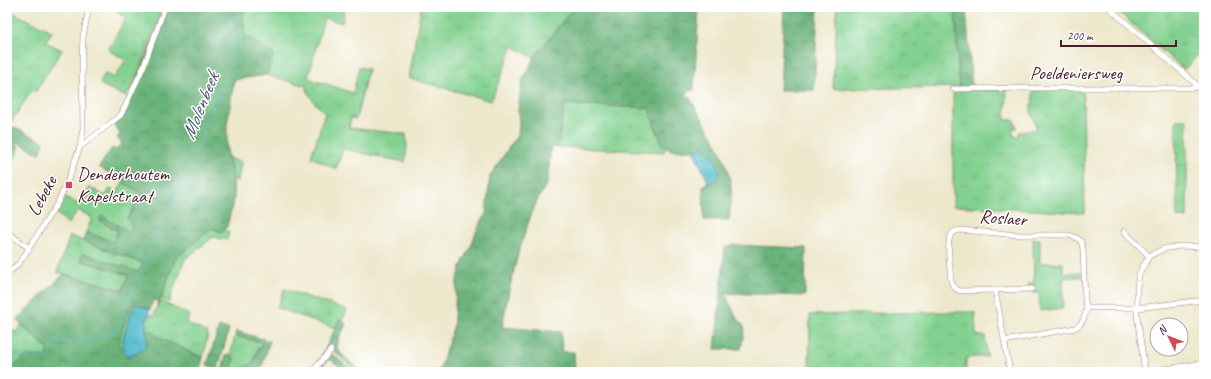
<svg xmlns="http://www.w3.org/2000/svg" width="1211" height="379" font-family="Caveat,sans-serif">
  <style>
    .grass { fill: url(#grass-tufts); stroke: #66785e }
    .forest { fill: url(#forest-crowns); stroke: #5a6952 }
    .park { fill: #83d190; stroke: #66785e }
    .water { fill: url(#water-ripples); stroke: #4c6d7a }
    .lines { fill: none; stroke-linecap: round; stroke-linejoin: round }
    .stream { stroke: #4fbbca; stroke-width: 1 }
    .minor-casing { stroke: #9c847c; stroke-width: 6 }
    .minor { stroke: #fff; stroke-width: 5 }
    .poi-dot { fill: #d1495b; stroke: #fff; stroke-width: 1.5 }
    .labels { text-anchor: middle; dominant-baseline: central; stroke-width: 3; stroke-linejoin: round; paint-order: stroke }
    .street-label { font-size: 19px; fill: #4a1f2b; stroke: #fff }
    .poi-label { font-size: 19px; fill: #4a1f2b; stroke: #fff; text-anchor: start }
    .water-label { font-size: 20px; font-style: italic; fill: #4c5d6b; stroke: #fff }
  </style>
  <defs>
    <pattern id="grass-tufts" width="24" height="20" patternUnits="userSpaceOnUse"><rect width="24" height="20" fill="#83d190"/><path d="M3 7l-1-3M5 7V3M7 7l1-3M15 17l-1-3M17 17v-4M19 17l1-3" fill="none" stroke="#73b37c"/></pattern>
    <pattern id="forest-crowns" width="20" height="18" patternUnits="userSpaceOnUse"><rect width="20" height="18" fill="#6ab37a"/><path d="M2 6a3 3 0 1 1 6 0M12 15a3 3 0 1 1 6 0" fill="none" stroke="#599164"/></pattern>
    <pattern id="water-ripples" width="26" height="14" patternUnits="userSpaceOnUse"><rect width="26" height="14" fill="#4fbbca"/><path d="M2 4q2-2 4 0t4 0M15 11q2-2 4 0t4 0" fill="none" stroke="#4497a4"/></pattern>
  </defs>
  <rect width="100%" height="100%" fill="#fff"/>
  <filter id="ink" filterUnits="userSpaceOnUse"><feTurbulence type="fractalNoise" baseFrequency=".025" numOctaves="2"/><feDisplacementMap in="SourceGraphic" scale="8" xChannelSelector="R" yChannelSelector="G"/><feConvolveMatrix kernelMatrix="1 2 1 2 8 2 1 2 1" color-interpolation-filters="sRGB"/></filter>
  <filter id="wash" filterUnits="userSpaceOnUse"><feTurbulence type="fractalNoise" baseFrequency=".012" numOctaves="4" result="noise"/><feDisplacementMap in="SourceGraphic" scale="16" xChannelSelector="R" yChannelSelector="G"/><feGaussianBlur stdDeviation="0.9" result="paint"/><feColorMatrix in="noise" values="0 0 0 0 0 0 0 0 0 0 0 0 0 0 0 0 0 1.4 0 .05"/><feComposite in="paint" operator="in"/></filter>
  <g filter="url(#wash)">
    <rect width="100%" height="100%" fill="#ede8cc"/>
    <g class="grass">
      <path d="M119,7H163L138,73L126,97L100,84L105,73L114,78L126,60L108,50L126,18L116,11Z"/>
      <path d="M244,7H345L342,23L324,18L308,78L353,93L359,67L368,69L356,119L351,118L349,128L406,134L407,147L405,162L343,149L336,169L311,157L325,113C316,105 309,97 306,86L266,75L273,54L245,36L243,23Z"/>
      <path d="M421,7H574L534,58L513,46L491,101L409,78Z"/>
      <path d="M837,7H955L959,87L833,89Z"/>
      <path d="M1113,7H1204V48L1184,70Z"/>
      <path d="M9,11L52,31L46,42L62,50L36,91L32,90L9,125L7,124V17Z"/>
      <path d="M1007,90L1005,120H1014L1017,128H1013V136H1019V132L1037,129L1031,113V104H1033V90H1083L1085,213L953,206V91Z"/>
      <path d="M564,104L649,108L662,145L665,149L664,152L557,147Z"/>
      <path d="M1176,120H1187V218L1177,217Z"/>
      <path d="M7,144L19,150L7,172Z"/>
      <path d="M229,158L241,162L238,181L233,180Z"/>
      <path d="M123,182L141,193L127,219L132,226L127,231L102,216L99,220L118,231L113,242L86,232L92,218L78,210L68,224L56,213L66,197L80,205L90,187L105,196L110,189L117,193Z"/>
      <path d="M211,228L221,232L223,230L229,232L227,240L213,237L185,259L169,302L161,299L175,259Z"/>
      <path d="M70,236L143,263L139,272L80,260L128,275L123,290L57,272Z"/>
      <path d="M284,289L347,310L342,321L340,319L335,328L277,308Z"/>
      <path d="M160,301L190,315L186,323L208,333L203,358L160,338L154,332L146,330V325L148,315H154L157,306H158Z"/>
      <path d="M135,304L124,334L123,341L127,354L130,355V358C108,355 127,316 132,305Z"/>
      <path d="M928,312H975L976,335L985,336L987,356L966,358V372H809L810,315Z"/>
      <path d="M22,325L48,349L46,357L26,356L13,367L7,361V336L13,330L16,332Z"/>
      <path d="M235,336L261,342L262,344L257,350L254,362L248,366L235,371L231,369L234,360L230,356Z"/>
    </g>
    <g class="forest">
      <path d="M166,7H244L243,23L245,36L274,54L266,75L234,80L227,125V150L233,180L234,198L227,227L221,232L211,228L175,259L158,306H157L158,301L153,300L150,309L135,304L132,305C127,316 108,355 130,358V355H134L148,341L146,330L154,332L160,338L203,358L199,372H7V361L13,367L26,356L46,357L48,349L16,320L64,274L123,290L128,275L80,260L82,253L139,272L143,263L83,241L86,232L113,242L118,231L99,220L102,216L127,231L132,226L127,219L141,193L99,167L112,148L116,150L122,143L117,138L120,134L113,123L122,116Z"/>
      <path d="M574,7H699L694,90L689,91L686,95L689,97C704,123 724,149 730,180C733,193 730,207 729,220H704L703,186L713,182L702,148C692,150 670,154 662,145L649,108L565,104L557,147H551L547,184L539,197L531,215L519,250L509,290L502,327L561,332L562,352H574L575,372H439L453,328L457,280L463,262L470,249L476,232L486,213L490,176L518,134L519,125L518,110L522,81L534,58Z"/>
      <path d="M784,7H818L814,90H780Z"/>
      <path d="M955,7H966L972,88L959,87Z"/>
      <path d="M7,124L44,142L40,154L17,142L19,150L7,144Z"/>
      <path d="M732,245L806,248L805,296L725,293L736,317L745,328L741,349H715L725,248Z"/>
      <path d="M340,319L346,324L339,338L337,348L339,352L362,372H357L330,348L328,351L354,372H347L330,359L328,360L317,372H309L320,359Z"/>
      <path d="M219,327L229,329L218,369L207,365Z"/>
      <path d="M236,331L270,341L260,372H221L226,355L233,357L234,360L231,369C238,373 247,367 254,362L255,355L262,344L261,342L235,336Z"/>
    </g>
    <path class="park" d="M1033,239H1040V263H1063V273H1082V277L1063,278V308L1040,311L1039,293H1033L1032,288L1029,287L1027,284L1034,283Z"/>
    <g class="water">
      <path d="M702,148C704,149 706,150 708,151C714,155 722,170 718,177C715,181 711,183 707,184V179L693,150Z"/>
      <path d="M135,304L150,309C148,314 147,319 146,324C145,331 149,339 146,346C143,350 138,353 133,355C110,361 132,311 135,304Z"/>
    </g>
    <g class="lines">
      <g class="stream">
        <path d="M165,218L181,180L202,140L203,129L215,104L225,78L236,57L240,30L225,15L227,7"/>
        <path d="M132,289L163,221"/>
        <path d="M49,353L57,343L83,341L115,332L131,293"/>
        <path d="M7,354H17L38,359L42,358L47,355"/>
      </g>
    </g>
  </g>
  <g filter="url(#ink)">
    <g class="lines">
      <defs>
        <g id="minor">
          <path d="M1108,7L1204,91"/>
          <path d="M953,89L1041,88H1192L1199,87"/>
          <path d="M80,147L121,115L143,68L165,7"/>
          <path d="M1124,231L1149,256"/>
          <path d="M7,232L29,248"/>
          <path d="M7,274L18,264L24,256L58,202L66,185L80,147L83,129L82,58L83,37L89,7"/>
          <path d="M995,290L960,291C955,289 952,286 951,280C950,271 947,243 950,237C952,232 955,231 960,230L1020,235H1069L1077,238L1081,241L1083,249L1085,301L1087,308"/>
          <path d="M1004,341L1075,328C1084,323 1084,318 1087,308H1137L1204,300"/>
          <path d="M312,372L331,350"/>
          <path d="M1010,372L995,290L1032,289"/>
          <path d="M1145,372L1137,316V287L1139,275L1141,270L1149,256L1163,249L1180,246L1204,247"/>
          <path d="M1146,372L1204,363"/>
        </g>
      </defs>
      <use href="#minor" class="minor-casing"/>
      <use href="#minor" class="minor"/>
    </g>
  </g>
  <rect class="poi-dot" x="65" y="181" width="8" height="8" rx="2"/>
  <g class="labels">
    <g class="street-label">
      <text x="1076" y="73">Poeldeniersweg</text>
      <text transform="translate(42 196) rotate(-62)">Lebeke</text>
      <text transform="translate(1003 218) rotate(4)">Roslaer</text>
    </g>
    <g class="poi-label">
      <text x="77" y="174">Denderhoutem<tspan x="77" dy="22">Kapelstraat</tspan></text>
    </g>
    <g class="water-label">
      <text transform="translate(200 106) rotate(-68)">Molenbeek</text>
    </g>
  </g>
  <rect width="1211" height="379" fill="none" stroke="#fff" stroke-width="24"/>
  <g transform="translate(1169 337) rotate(313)"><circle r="19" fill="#ffffff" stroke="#b7a5aa"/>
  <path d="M0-3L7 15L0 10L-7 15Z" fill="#d1495b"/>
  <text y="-6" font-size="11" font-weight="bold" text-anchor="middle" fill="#4a1f2b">N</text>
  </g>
  <path d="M1061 40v6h115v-6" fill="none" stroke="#4a1f2b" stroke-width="2"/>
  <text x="1067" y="40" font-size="12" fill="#4a1f2b" stroke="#ffffff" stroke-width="3" paint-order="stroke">200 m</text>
</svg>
